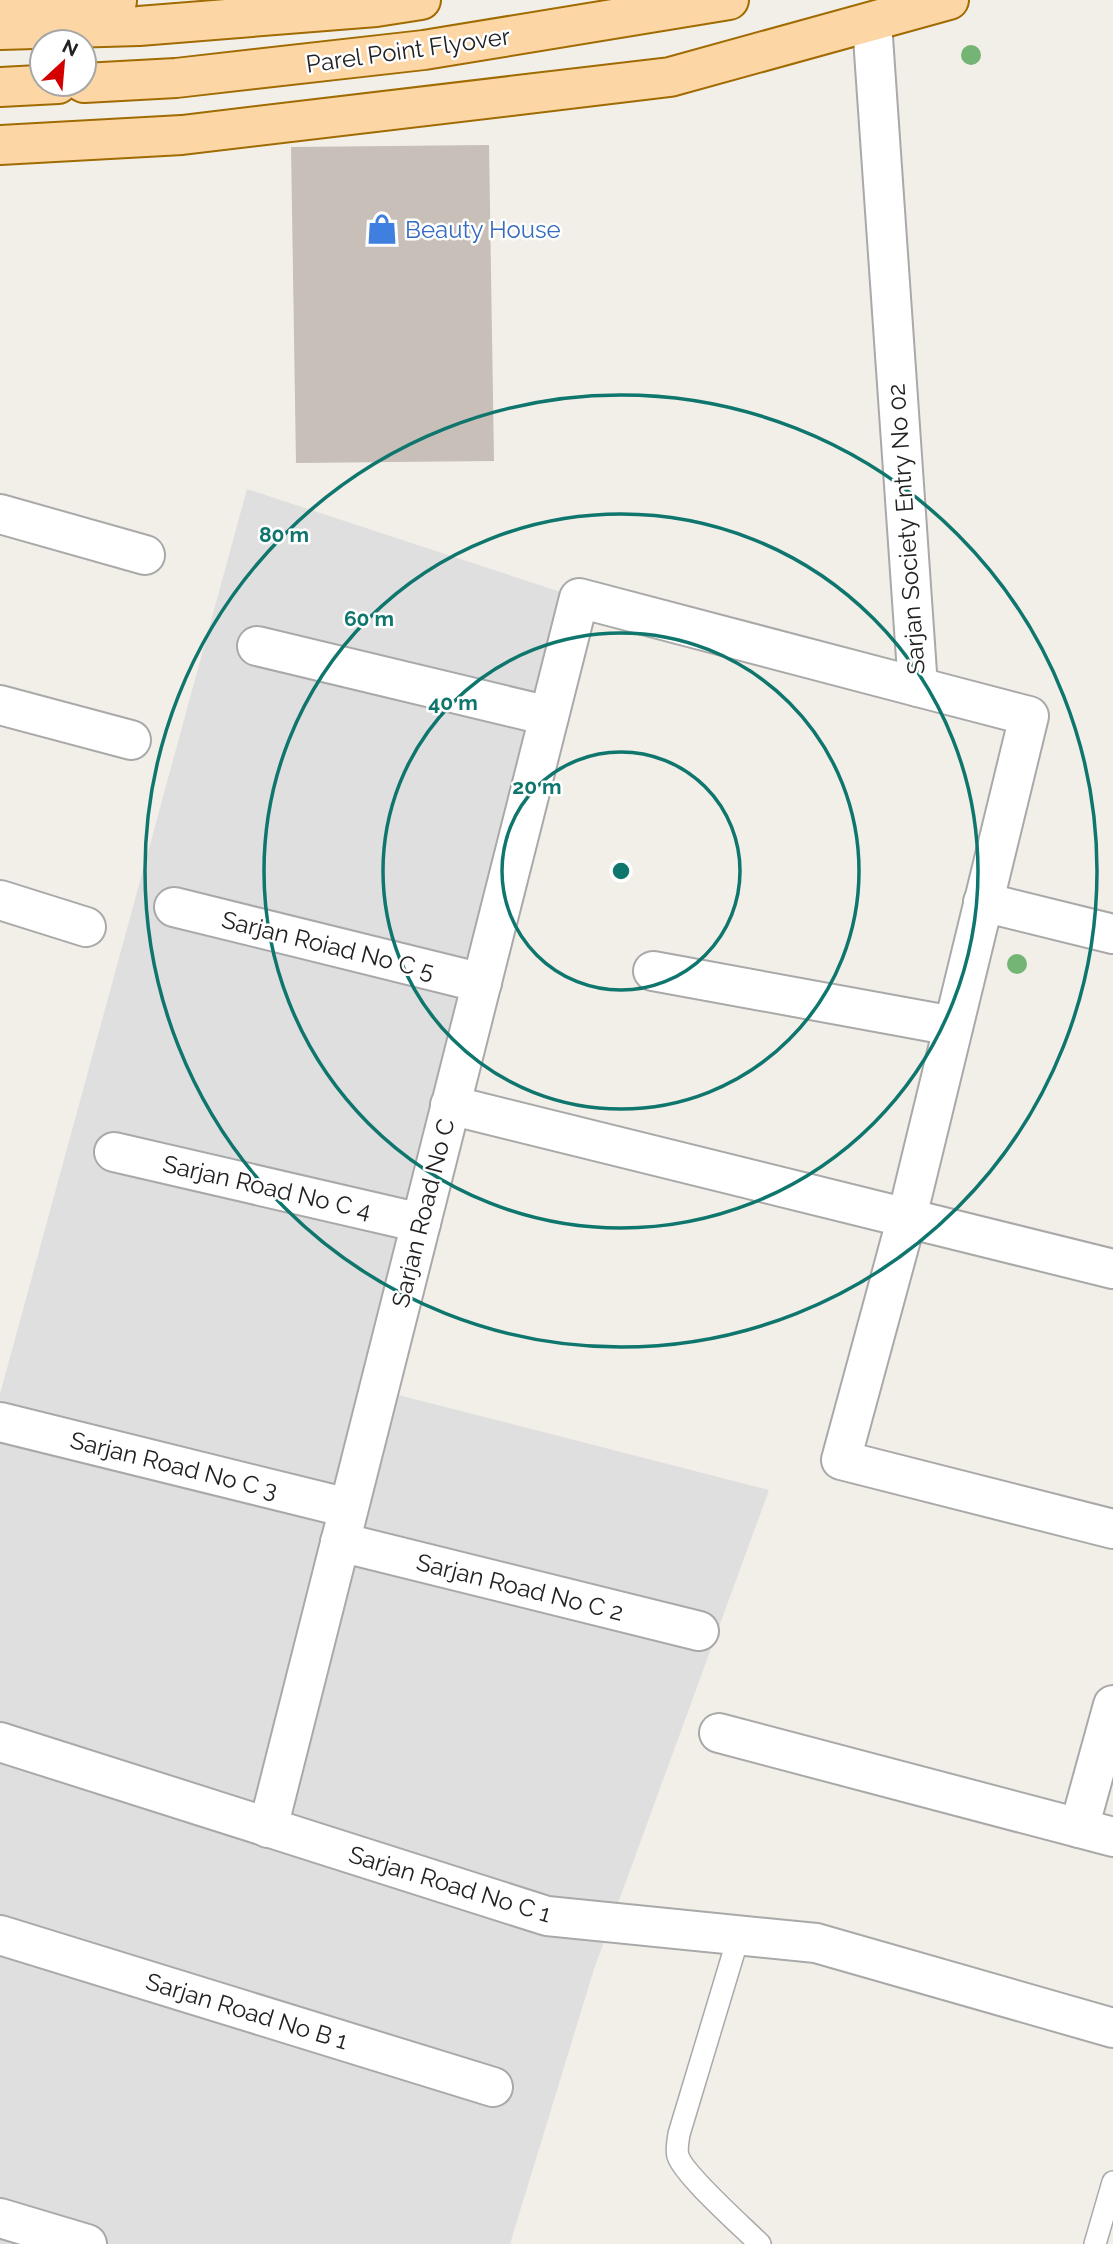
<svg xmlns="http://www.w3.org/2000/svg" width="1113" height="2244" font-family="Raleway,sans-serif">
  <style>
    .residential { fill: #e0dfdf }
    .building { fill: #c7bfb8 }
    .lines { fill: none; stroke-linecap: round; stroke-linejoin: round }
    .lane-casing { stroke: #a9a9a9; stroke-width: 24 }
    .street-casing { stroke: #a9a9a9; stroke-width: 42 }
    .primary-casing { stroke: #a06b00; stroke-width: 42 }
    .lane { stroke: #fff; stroke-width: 21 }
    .street { stroke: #fff; stroke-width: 38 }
    .primary { stroke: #fcd6a4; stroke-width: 38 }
    .tree { fill: #74b475 }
    .ring { fill: none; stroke: #0f766e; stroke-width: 3.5 }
    .labels { text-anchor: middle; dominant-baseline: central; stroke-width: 5; stroke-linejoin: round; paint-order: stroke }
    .street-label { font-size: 24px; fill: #222; stroke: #fff }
    .shop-label { font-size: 24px; fill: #366cbe; stroke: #fff; text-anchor: start }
    .centre { fill: #0f766e; stroke: #fff; stroke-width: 3.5 }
    .ring-label { font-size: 21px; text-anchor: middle; font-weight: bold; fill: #0f766e; stroke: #fff; stroke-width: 5; stroke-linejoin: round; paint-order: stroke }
  </style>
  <rect width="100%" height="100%" fill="#f2efe9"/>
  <path class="residential" d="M247,489L579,598L379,1390L769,1490L594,1969L510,2244H0V1394Z"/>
  <path class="building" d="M489,145L494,461L296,463L291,147Z"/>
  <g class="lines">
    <defs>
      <g id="lane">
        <path d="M739,1935L679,2134C678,2141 676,2149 678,2156C684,2175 743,2227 760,2244"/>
        <path d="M1095,2244L1113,2182"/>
      </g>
      <g id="street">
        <path d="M0,514L145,555"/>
        <path d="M257,646L549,716"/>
        <path d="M918,687L1029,716L907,1217L841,1460L1113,1529"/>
        <path d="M0,705L131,740"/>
        <path d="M0,900L86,927"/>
        <path d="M983,902L1113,934"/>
        <path d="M174,907L482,983"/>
        <path d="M653,971L953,1026"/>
        <path d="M450,1105L1113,1269"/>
        <path d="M114,1152L421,1223"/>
        <path d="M0,1422L348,1508"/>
        <path d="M340,1542L699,1631"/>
        <path d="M719,1733L1113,1837"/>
        <path d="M0,1742L547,1916L816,1943L1113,2028"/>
        <path d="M268,1828L579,598L918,687L872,23"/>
        <path d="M1079,1828L1113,1705"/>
        <path d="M0,1935L493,2087"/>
        <path d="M0,2218L87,2244"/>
      </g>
      <g id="primary">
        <path d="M0,1H117"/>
        <path d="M0,30L139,26L376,7L421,0"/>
        <path d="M84,83L176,78L424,50L729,0"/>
        <path d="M0,87L58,84"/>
        <path d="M0,145L182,135L670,77L949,0"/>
      </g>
    </defs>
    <use href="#lane" class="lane-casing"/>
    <use href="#street" class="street-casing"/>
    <use href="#primary" class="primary-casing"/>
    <use href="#lane" class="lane"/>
    <use href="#street" class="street"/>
    <use href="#primary" class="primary"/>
  </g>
  <g class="tree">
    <circle cx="971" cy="55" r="10"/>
    <circle cx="1017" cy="964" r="10"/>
  </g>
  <g class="ring">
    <circle cx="621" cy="871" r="119"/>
    <circle cx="621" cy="871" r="238"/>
    <circle cx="621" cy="871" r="357"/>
    <circle cx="621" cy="871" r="476"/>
  </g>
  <defs>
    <symbol id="shop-bare" viewBox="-9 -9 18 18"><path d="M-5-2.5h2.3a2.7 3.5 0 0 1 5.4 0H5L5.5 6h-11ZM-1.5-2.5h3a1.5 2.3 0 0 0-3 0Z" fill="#3f7fe0" stroke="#fff" stroke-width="2.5" paint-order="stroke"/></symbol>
  </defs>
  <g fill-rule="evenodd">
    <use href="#shop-bare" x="360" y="207" width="44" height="44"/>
  </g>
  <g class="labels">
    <g class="street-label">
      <text transform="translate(408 50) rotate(-8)">Parel Point Flyover</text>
      <text transform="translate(906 529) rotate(-94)">Sarjan Society Entry No 02</text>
      <text transform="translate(328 945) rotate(14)">Sarjan Roiad No C 5</text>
      <text transform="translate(267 1187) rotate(13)">Sarjan Road No C 4</text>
      <text transform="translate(423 1213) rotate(-76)">Sarjan Road No C</text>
      <text transform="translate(174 1465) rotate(14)">Sarjan Road No C 3</text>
      <text transform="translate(520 1587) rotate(14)">Sarjan Road No C 2</text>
      <text transform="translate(450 1884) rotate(17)">Sarjan Road No C 1</text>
      <text transform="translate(247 2011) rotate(17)">Sarjan Road No B 1</text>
    </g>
    <g class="shop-label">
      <text x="405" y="229">Beauty House</text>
    </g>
  </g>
  <circle cx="621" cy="871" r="10" class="centre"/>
  <g class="ring-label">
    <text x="284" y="542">80 m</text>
    <text x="369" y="626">60 m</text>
    <text x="453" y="710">40 m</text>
    <text x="537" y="794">20 m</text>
  </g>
  <g transform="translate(63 63) rotate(26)"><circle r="33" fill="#ffffff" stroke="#a7a7a7" stroke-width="2"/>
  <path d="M0-5L12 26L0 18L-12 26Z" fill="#d40000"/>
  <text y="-10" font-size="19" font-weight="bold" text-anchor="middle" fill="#222222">N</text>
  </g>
</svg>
